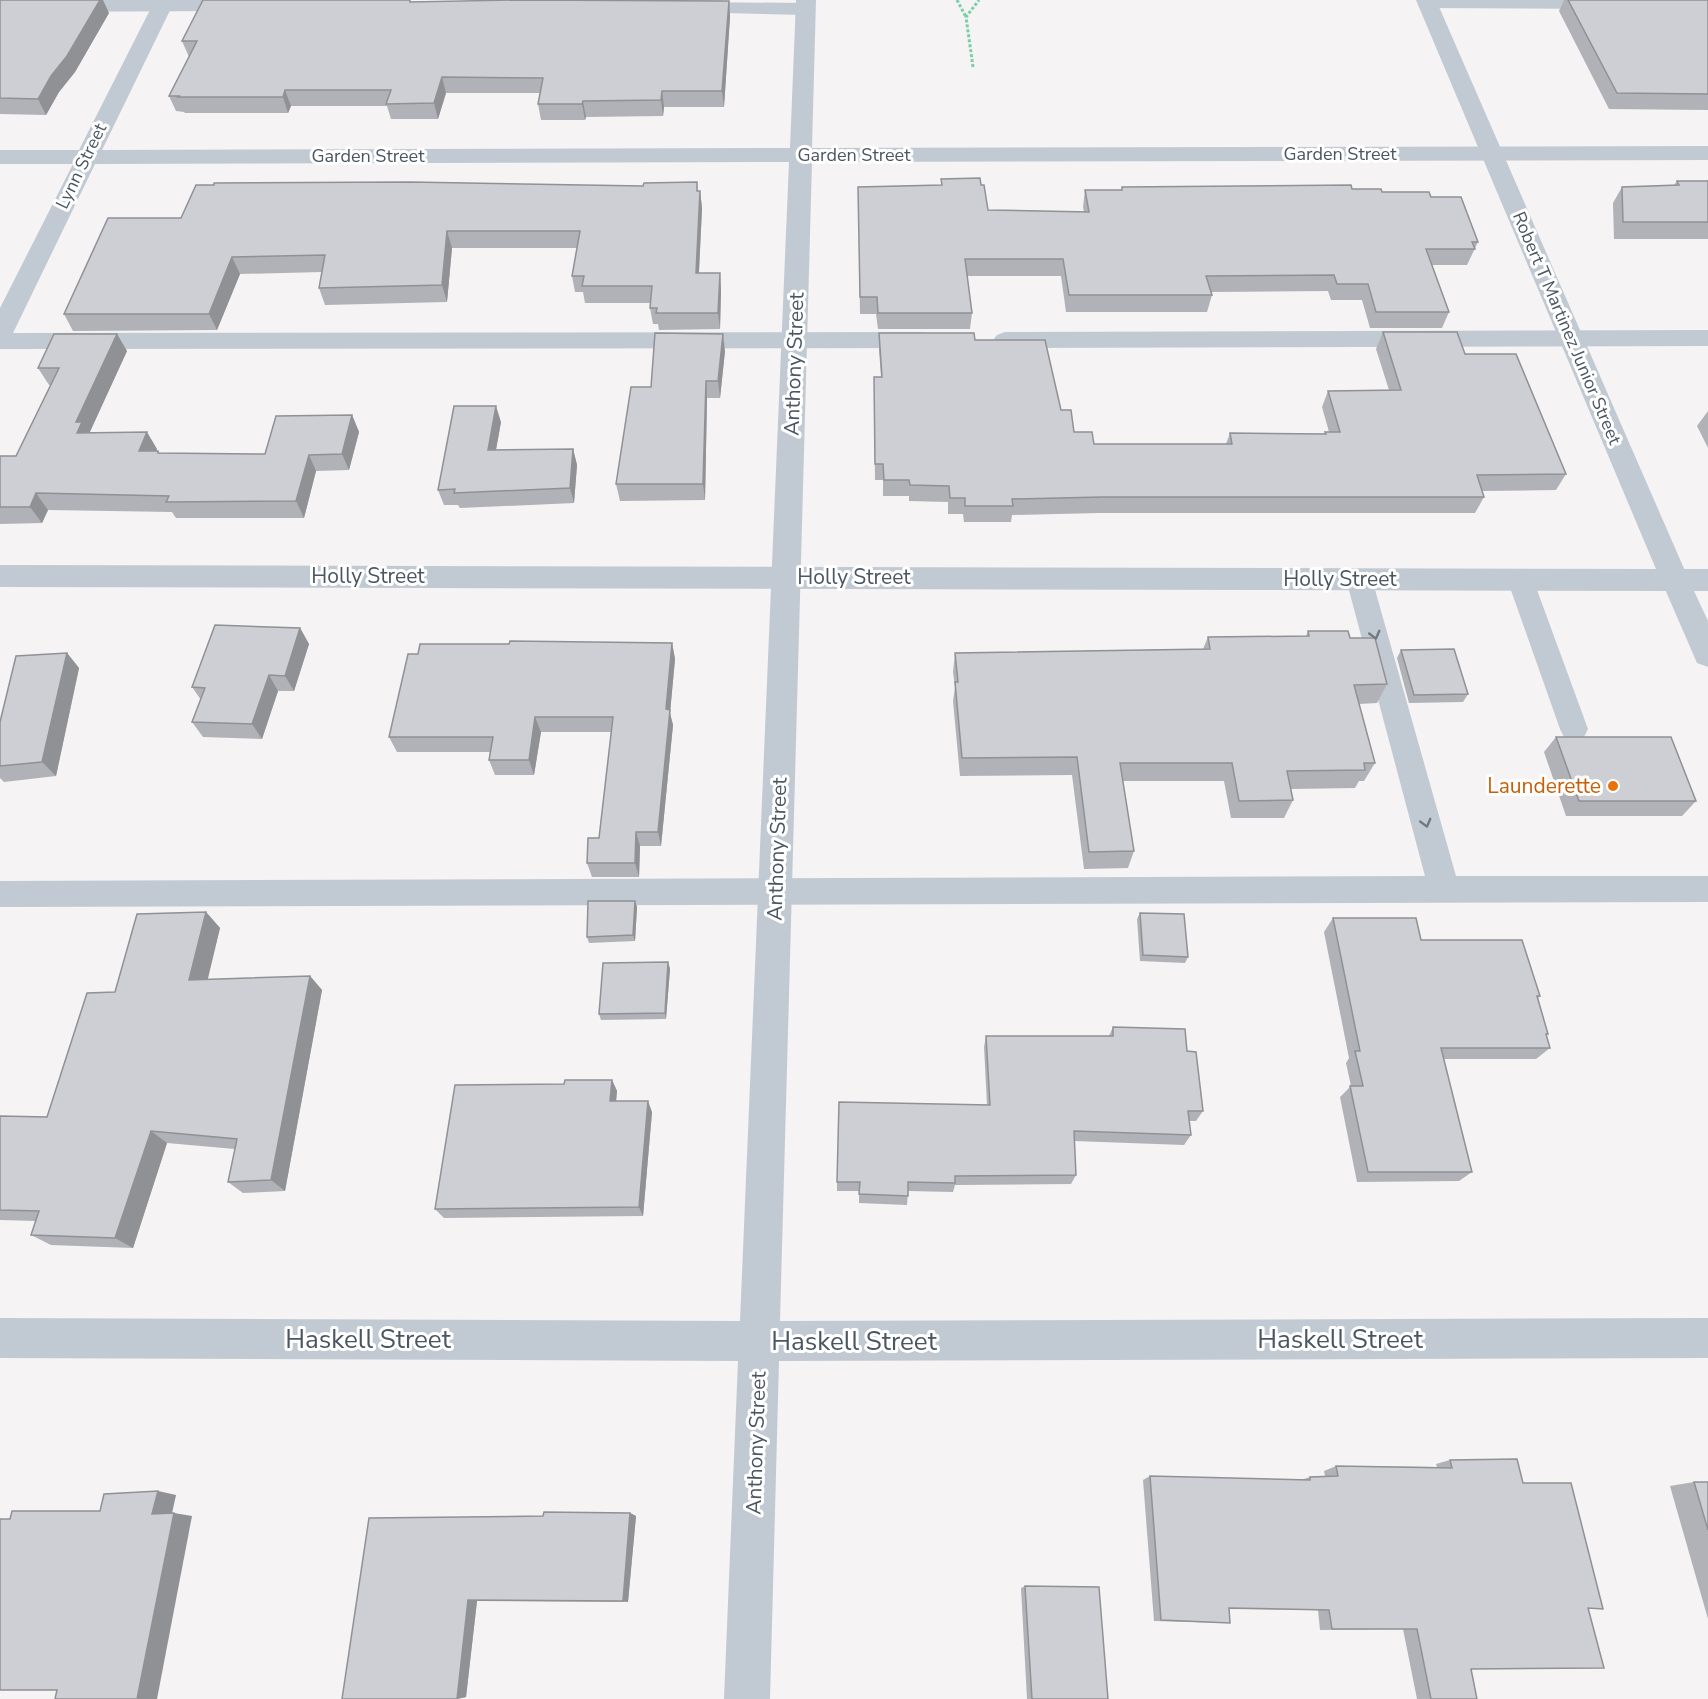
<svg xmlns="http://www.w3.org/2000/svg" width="1708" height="1699" font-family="'Nunito Sans',sans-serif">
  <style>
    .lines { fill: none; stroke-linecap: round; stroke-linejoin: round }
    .path { stroke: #7ad0a6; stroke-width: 3; stroke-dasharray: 3 2; stroke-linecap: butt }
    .service { fill: #c1cad2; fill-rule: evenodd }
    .minor { fill: #c1cad2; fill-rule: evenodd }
    .tertiary { fill: #c1cad2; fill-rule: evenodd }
    .wall { fill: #b0b2b7 }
    .shaded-wall { fill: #909195 }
    .building { fill: #cdcfd5; stroke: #909195; stroke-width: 1.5 }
    .oneway { stroke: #6e7983 }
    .food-dot { fill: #e8710a; stroke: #fff; stroke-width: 2 }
    .labels { text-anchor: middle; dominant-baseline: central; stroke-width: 6; stroke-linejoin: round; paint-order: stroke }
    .far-street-label { font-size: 18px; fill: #4a5661; stroke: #fff }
    .street-label { font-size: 21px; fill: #4a5661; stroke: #fff }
    .food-label { font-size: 21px; fill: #c56008; stroke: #fff; text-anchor: end }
    .near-street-label { font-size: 26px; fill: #4a5661; stroke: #fff }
  </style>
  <rect width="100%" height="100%" fill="#f5f3f3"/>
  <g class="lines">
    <g class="path">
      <path d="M957,0L966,17"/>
      <path d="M973,67L966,17L979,0"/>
    </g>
    <g class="service">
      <path d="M0,0H242L249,5L247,9L240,11L0,12Z"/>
      <path d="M1419,0H1611L1613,3L1611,7L1604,9L1427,8L1420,6Z"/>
      <path d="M690,2L806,3L813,5L815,9L813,13L806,15L683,12L681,8L683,4Z"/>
      <path d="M1708,330V346L1005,348L997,345L993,340L997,335L1005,332Z"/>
      <path d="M921,332L929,335L933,340L929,345L921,348L0,349V333Z"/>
      <path d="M1359,569L1368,572L1372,579L1456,876H1708V902L0,907V881L1425,876L1346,579L1350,572Z"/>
      <path d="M1520,569L1529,572L1533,579L1588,729L1584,737L1574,740L1564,737L1560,729L1507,579L1511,572Z"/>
    </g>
    <g class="minor">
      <path d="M155,0H175L102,150L790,148L796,0H816L812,148L1708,146V160L812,162L780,1321L1708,1318V1358L779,1361L770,1699H724L738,1361L0,1358V1318L740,1321L789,162L95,164L13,333L9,339L0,341V308L73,164H0V150H79Z"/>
      <path d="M1675,569H1708V591H1694L1708,621V667L1697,663L1661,580L1665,572Z"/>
    </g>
    <path class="tertiary" d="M1416,0H1436L1689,580L1685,588L1675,591L0,587V565L1656,569Z"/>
  </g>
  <g class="wall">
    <path d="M0,0L109,13L75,72L59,92L46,115L0,114Z"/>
    <path d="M516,0H732H635L729,1L730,17L724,107H664L663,116L586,117L585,120H541L538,104L540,93H446L438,119H391L387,106H291L288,113H185L184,112L176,111L169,96L189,57L182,41L412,2Z"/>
    <path d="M1564,0H1708V110L1609,109L1559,11Z"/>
    <path d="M941,179L988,210L1084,212L1083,207L1085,190H1121L1122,187L1352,189L1431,197L1478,242L1467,265H1432L1449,312L1442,328H1370L1362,300H1331L1328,291L1211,292L1212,295L1207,312H1066L1061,276H967L972,313L970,329H878L876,314H860L858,187L941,185Z"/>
    <path d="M1677,181H1708V239H1614L1613,203L1622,187L1674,185Z"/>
    <path d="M697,182L698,191H700L702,208L699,273H720L721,290L720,329L659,330L658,324H653L650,308V303H585L583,292H575L572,276L577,248H452L447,302L325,305L319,288L322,272L240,274L217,330L73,331L64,314L181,218L643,186Z"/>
    <path d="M1383,332L1465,354L1566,474L1556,490L1482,491L1484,497L1475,513H1098L1012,515L1011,522H964L963,514H948V502L909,501V496H883V480H875L874,393L881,377L879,350V333L975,340L1061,410L1074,432L1094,444H1226L1230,433L1324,434L1325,432H1329L1322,407L1328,391L1389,390L1376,349Z"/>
    <path d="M117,334L127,351L89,433L157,449L156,451H158L160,453L265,454L352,415L359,432L349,470L316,471L304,518H176L172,512L48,510L42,523L0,524V456H16L51,385H49L38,368Z"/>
    <path d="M725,351L720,398H707L705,500L620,501L616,484L651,387Z"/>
    <path d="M1708,411V448L1697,426Z"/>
    <path d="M501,422L496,450L573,449L577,465L574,503L460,508L458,505H444L438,490Z"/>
    <path d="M300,628L309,644L294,691H278L262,739L203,737L192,722L201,700L192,687Z"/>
    <path d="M1308,631L1350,638L1387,684L1377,703L1359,704L1375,763L1364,781H1359L1355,788L1291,789L1293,800L1284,818H1231L1224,781H1123L1134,851L1128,868L1084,869L1072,775L960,776L953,701L955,687L953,672L955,653L1203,649L1208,637L1306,636Z"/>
    <path d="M672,643L675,659L670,713L673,725L661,846H640L639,877H592L587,863L599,838L611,732H541L534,775H495L489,760L490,752H397L389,737L418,654Z"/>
    <path d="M1401,650L1468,694L1463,702L1409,703L1397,658Z"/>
    <path d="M67,653L79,668L56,776L4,782L0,778V722Z"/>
    <path d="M1556,737L1696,801L1682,816H1566L1544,752Z"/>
    <path d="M635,901L637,907L635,941L589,943L587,937Z"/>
    <path d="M206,912L220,928L207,980L310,976L322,990L285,1191L243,1193L228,1182L235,1149L167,1143L133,1248L51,1245L31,1235L36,1221L0,1220V1116L47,1117L115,992Z"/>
    <path d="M1140,913L1188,957L1185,963L1140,961L1137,919Z"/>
    <path d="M1333,918L1421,940L1540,996L1538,998L1548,1034L1546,1036L1550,1048L1536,1059H1444L1472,1172L1459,1181L1357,1182L1340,1097L1351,1086L1346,1063L1349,1058L1324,932Z"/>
    <path d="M668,962L670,969L666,1019L601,1020L599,1014Z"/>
    <path d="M1113,1027L1187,1051L1203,1111L1196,1121H1189L1191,1135L1184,1145L1074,1141L1076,1175L1071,1184L955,1185L953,1192L908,1191L907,1205L859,1203V1191H837V1182L987,1105L984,1047L986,1036H1109Z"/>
    <path d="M612,1080L617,1091L616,1101L652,1112L643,1216L444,1218L435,1209L564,1084Z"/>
    <path d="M1450,1460L1523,1483L1603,1609H1589L1471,1669L1477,1699H1417L1403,1629L1320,1630L1318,1610L1229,1609L1230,1623L1154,1621L1143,1480L1150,1476L1301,1480L1310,1477L1325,1476L1324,1471L1336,1466L1437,1467L1436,1464Z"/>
    <path d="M1694,1482H1708V1619L1670,1486Z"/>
    <path d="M630,1513L636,1516L628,1602L477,1601L466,1697L457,1699H342L543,1516Z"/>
    <path d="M1025,1586L1108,1699H1027L1021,1588Z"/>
  </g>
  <g class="shaded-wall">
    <path d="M100,0H103L109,13L75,72L59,92L46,115L38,99L51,76Z"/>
    <path d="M729,1L730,17L724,107L722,91Z"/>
    <path d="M442,77L446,93L438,119L434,103Z"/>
    <path d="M285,90L291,106L288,113L283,97Z"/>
    <path d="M662,91L664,107L663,116L661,100Z"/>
    <path d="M583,101L586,117L585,120L582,104Z"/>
    <path d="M700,191L702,208L698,290L696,273Z"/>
    <path d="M447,231L452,248L447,302L442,285Z"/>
    <path d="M232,257L240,274L217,330L209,314Z"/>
    <path d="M720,273L721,290L720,329L718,313Z"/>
    <path d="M117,334L127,351L89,434L77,433L76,422Z"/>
    <path d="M723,334L725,351L720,398L718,381Z"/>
    <path d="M706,381L707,398L705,500L703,484Z"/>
    <path d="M496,406L501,422L493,466L488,450Z"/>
    <path d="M352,415L359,432L349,470L342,454Z"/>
    <path d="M147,432L157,449L149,468L139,451Z"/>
    <path d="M573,449L577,465L574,503L570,488Z"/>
    <path d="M309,455L316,471L304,518L296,501Z"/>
    <path d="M36,493L48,510L42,523L30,507Z"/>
    <path d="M300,628L309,644L294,691L285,676Z"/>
    <path d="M672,643L675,659L670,713L673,725L661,846L658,832L666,709Z"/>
    <path d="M67,653L79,668L56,776L42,762Z"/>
    <path d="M269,675L278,691L262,739L252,724Z"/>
    <path d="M535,717L541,732L534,775L529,760Z"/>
    <path d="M636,832L640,846L639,877L635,863Z"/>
    <path d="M635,901L637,907L635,941L633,935Z"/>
    <path d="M206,912L220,928L204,995L189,980Z"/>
    <path d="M668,962L670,969L666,1019L665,1013Z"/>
    <path d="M310,976L322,990L285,1191L271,1180Z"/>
    <path d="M612,1080L617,1091L615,1112L610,1101Z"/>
    <path d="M648,1101L652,1112L643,1216L639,1207Z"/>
    <path d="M151,1131L167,1143L133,1248L115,1238Z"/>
    <path d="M158,1491L176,1495L171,1518L152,1514Z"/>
    <path d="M174,1513L192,1516L157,1699H137Z"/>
    <path d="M630,1513L636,1516L628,1602L623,1601Z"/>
    <path d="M468,1600L477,1601L466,1697L457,1699Z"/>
  </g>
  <g class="building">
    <path d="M0,0H100L67,56L51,76L38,99L0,98Z"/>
    <path d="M203,0H410V2L516,0L729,1L722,91H662L661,100L583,101L582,104H538L543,78L442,77L434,103L386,104L391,90H285L283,97H178L179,96H169L197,41H182Z"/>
    <path d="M1568,0H1708V94L1617,93Z"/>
    <path d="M980,178L981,185H984L988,210L1089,212L1085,190H1122V187L1351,185L1352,189H1381L1382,192H1429L1431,197H1461L1478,242H1472L1475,249H1426L1449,312H1376L1368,284H1337L1334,275L1206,276L1212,295H1069L1063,259H965L972,313H878L877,297H860L858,187L942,185L941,179Z"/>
    <path d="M1677,181H1708V222H1623L1622,187L1679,185Z"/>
    <path d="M410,182L643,186L644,183L697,182V191H700L696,273H720L718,313H656L657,308H650L652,286H582L584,276H572L580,231H447L442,285L319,288L325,255L232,257L209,314H64L108,218H181L196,185H214V183Z"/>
    <path d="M1383,332H1457L1465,354H1516L1566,474L1477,475L1484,497H1102L1012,499L1013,506H965V498H950L949,486L910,485L909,480H884L883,464H875L874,377H882L879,333H974L975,340H1045L1061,410H1071L1074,432H1092L1094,444H1232L1230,433L1326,434L1325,432H1340L1328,391L1401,390Z"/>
    <path d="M655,333L723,334L718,381H706L703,484H616L631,387H651Z"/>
    <path d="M54,334H117L76,422H82L77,433L147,432L139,451H158V453L265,454L276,416L352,415L342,454L309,455L296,501L166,502L169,496L36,493L30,507H0V456H16L59,368H38Z"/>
    <path d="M454,406H496L488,450L573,449L570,488L454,493L455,489L438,490Z"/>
    <path d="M215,625L300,628L285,676L269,675L252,724L192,722L205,688L192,687Z"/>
    <path d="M1308,631H1348L1350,638H1375L1387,684L1354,685L1375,763H1364L1365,770L1287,771L1293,800L1239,801L1232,763H1120L1134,851L1089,852L1077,757L962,758L955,682H958L955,653L1210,649L1208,637L1309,636Z"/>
    <path d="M510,641L672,643L666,709L670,710L658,832H636L635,863H587L588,838H599L613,717H535L529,760H489L493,737H389L408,654H418L420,644H509Z"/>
    <path d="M1454,649L1468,694L1414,695L1401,650Z"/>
    <path d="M67,653L42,762L0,766V722L16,656Z"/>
    <path d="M1556,737H1671L1696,801H1579Z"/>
    <path d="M588,901H635L633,935L587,937Z"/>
    <path d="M206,912L189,980L310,976L271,1180L228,1182L237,1139L151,1131L115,1238L31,1235L39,1211L0,1210V1116L47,1117L87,993L115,992L137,914Z"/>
    <path d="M1140,913L1184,914L1188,957L1143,955Z"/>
    <path d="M1333,918H1416L1421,940H1522L1540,996H1537L1548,1034H1546L1550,1048H1441L1472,1172H1368L1350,1086H1363L1355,1051H1360Z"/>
    <path d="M668,962L665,1013L599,1014L603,963Z"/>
    <path d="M1113,1027L1185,1029L1187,1051L1196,1052L1203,1111H1188L1191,1135L1074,1131L1076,1175L955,1176V1183L908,1182V1196L859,1194L860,1182H837L839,1102L990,1105L986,1036H1113Z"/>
    <path d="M565,1080H612L610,1101H648L639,1207L435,1209L455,1085L564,1084Z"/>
    <path d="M1517,1459L1523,1483H1571L1603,1609L1588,1608L1604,1668L1471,1669L1477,1699H1431L1417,1629H1332L1329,1610L1229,1608L1230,1623L1161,1620L1150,1476L1310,1480V1477L1338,1476L1336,1466L1452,1468L1450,1460Z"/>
    <path d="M1694,1482H1708V1530Z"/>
    <path d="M158,1491L152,1514L174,1513L137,1699H55L57,1690H0V1519H10L12,1511H100L104,1494Z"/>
    <path d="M544,1512L630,1513L623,1601L468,1600L457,1699H342L369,1518L543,1516Z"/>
    <path d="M1025,1586L1099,1587L1108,1699H1032Z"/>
  </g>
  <defs><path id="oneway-chevron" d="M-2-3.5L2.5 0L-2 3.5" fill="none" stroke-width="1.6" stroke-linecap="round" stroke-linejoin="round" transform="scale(1.5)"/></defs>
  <g class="oneway">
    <use href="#oneway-chevron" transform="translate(1375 635) rotate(75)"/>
    <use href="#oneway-chevron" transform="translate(1426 823) rotate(75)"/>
  </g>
  <circle class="food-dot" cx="1613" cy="786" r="6"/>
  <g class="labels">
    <g class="far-street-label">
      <text x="1340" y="154">Garden Street</text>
      <text x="854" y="155">Garden Street</text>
      <text x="368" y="156">Garden Street</text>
      <text transform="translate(81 166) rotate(-64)">Lynn Street</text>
      <text transform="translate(1567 328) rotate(67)">Robert T Martinez Junior Street</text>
    </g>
    <g class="street-label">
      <text transform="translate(794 364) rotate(-88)">Anthony Street</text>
      <text x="368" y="576">Holly Street</text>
      <text x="854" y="577">Holly Street</text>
      <text x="1340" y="579">Holly Street</text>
      <text transform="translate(777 849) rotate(-88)">Anthony Street</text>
      <text transform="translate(756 1443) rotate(-88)">Anthony Street</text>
    </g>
    <g class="food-label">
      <text x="1601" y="786">Launderette</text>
    </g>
    <g class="near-street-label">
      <text x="368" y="1339">Haskell Street</text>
      <text x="1340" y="1339">Haskell Street</text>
      <text x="854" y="1341">Haskell Street</text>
    </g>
  </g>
</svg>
